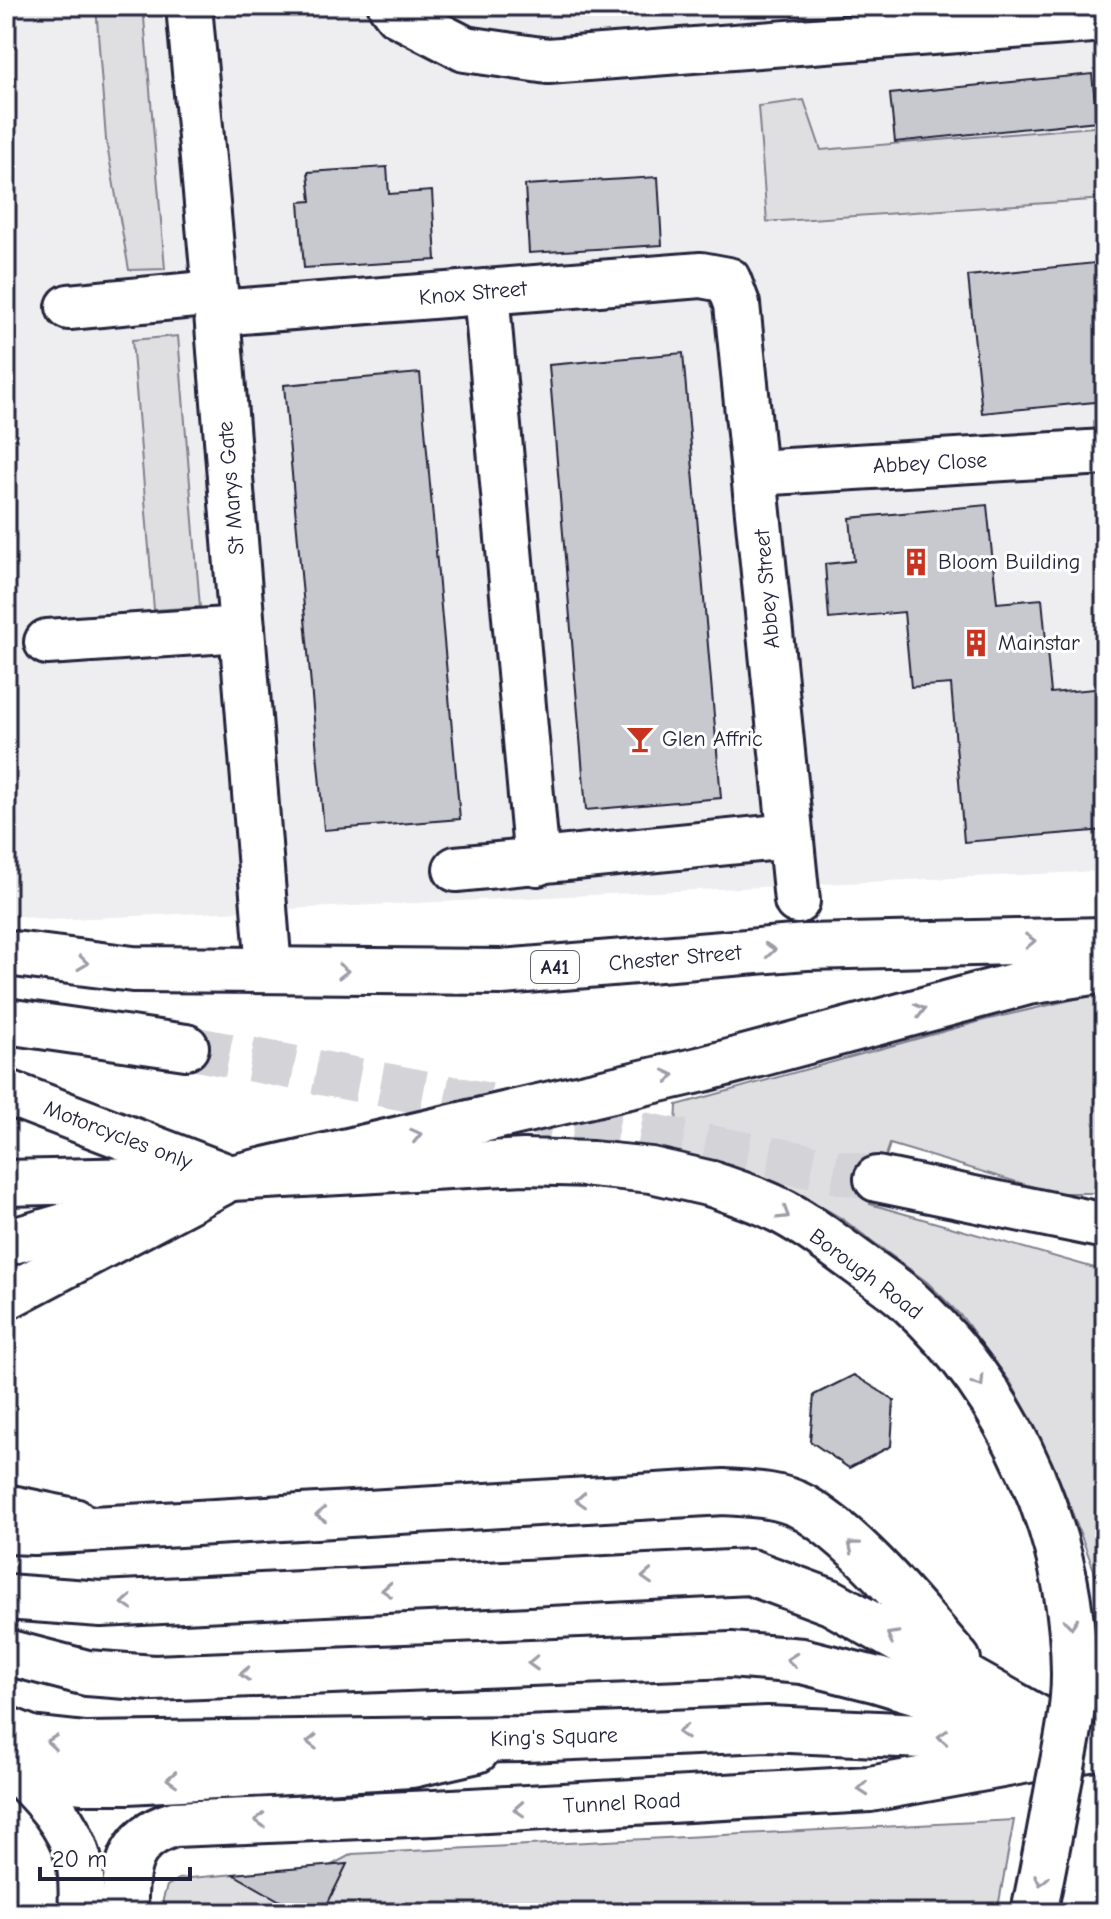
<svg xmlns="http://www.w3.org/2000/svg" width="1111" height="1919" font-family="'Comic Neue',sans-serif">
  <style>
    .built { fill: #eeeef1 }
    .green { fill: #dfdfe2; stroke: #80808e; stroke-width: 2 }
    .building { fill: #c8c8cf; stroke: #22223b; stroke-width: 2 }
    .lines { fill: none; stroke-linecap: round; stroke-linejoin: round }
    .highway-tunnel { stroke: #d3d3d8; stroke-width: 44; stroke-dasharray: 44 22; stroke-linecap: butt }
    .minor-casing { stroke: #22223b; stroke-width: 50 }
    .major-casing { stroke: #22223b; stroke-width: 50 }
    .highway-casing { stroke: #22223b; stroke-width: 50 }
    .minor { stroke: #fff; stroke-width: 44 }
    .major { stroke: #fff; stroke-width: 44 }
    .highway { stroke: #fff; stroke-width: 44 }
    .major-bridge-casing { stroke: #22223b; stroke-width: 50; stroke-linecap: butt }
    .major-bridge { stroke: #fff; stroke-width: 44 }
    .oneway { stroke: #9c9ca7 }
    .labels { text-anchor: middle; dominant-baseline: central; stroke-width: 6; stroke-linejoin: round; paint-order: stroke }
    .shield { fill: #fff; stroke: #646476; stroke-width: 2 }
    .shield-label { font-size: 20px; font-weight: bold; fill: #22223b }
    .street-label { font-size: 22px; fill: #22223b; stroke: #fff }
    .poi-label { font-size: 22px; fill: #22223b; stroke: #fff; text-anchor: start }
  </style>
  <rect width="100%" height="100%" fill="#fff"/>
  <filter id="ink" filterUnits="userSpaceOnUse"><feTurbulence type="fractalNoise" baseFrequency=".0125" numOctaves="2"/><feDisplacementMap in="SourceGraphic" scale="16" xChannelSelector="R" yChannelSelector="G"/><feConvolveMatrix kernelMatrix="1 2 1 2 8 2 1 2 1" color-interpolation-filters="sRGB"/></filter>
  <g filter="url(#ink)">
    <path class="built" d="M6,6H1105V871L50,920L6,914Z"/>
    <g class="green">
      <path d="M96,6H143L165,269L129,270L106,140Z"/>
      <path d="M804,100L821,150L1105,126V199L767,222L758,106Z"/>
      <path d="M178,336L200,607L154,610L132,340Z"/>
      <path d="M1105,992V1193H1054L890,1144L870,1204L1105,1271V1638L1094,1570L1062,1486L1035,1426L1011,1383L962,1317L927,1282L841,1218L796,1192L675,1150L677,1105L985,1020Z"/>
      <path d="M1014,1820L997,1913H163V1899L167,1886L179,1879L330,1866L352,1854Z"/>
    </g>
    <g class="building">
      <path d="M1092,74L1097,121L895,142L890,94Z"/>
      <path d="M387,167L389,194L432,191L436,260L304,268L299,202L311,201L308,172Z"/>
      <path d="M658,177L662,245L529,253L525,185Z"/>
      <path d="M1105,262V401L982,413L968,276Z"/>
      <path d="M683,353L721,798L586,810L549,365Z"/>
      <path d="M420,373L460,819L324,830L284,385Z"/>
      <path d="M987,505L997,603L1042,599L1051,693L1105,688V830L964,842L951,684L911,687L904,612L829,619L825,564L854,561L850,518Z"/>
      <path d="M854,1375L894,1400L891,1446L849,1468L810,1441L814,1395Z"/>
      <path d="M347,1864L323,1913H301L233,1874Z"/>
    </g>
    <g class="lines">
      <path class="highway-tunnel" d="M186,1047L877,1179"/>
      <defs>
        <g id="minor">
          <path d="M189,6L217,313L269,970"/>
          <path d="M391,6L397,14L465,49L548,61L1105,19"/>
          <path d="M486,292L537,863"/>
          <path d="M69,307L215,293"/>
          <path d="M217,313L701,275L728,280L737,304L797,901"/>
          <path d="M755,473L1105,452"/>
          <path d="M47,642L242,629"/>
          <path d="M456,869L790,836"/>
          <path d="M6,1092L231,1178"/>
          <path d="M6,1507L74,1521"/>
          <path d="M13,1766C39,1793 67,1819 78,1857C83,1874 81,1895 82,1913"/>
          <path d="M22,1775L84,1781H128L411,1765L477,1750"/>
          <path d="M125,1913C124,1869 127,1838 174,1824L434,1813L870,1789L1105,1746"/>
        </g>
        <g id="major">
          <path d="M6,1183L231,1178L524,1162L592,1164L651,1170L712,1184"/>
          <path d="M6,1243L144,1203"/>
          <path d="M6,1297L221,1183"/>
          <path d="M6,1531L34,1532L112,1528L724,1492C750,1494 780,1494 803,1507C861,1541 914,1610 958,1660"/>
          <path d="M6,1597L101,1604L750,1572L831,1602L1082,1743"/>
          <path d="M6,1652L87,1673L154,1678L731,1655L802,1661L878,1680L1000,1717"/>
          <path d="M6,1729L31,1739L86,1745L526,1739L768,1729L1075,1743"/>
        </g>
        <g id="highway">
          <path d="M6,953L133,969L502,972L806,947L1105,940"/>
          <path d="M6,1021L186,1047"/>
          <path d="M231,1178L703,1069L1028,982L1105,970"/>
          <path d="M877,1179L1105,1226"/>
        </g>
      </defs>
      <use href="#minor" class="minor-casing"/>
      <use href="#major" class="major-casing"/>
      <use href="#highway" class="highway-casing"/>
      <use href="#minor" class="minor"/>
      <use href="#major" class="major"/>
      <use href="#highway" class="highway"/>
      <defs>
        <path id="major-bridge" d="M712,1184C733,1192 755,1198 775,1208C803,1221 831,1243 856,1261C873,1274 893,1286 909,1301C1012,1395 1073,1536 1074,1674C1074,1710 1066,1747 1059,1782C1051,1826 1043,1869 1034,1913"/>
      </defs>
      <use href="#major-bridge" class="major-bridge-casing"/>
      <use href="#major-bridge" class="major-bridge"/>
    </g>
    <defs><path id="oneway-chevron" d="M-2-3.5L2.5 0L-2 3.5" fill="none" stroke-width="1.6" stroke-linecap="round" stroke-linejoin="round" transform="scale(2)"/></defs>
    <g class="oneway">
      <use href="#oneway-chevron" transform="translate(1030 941) rotate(-2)"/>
      <use href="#oneway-chevron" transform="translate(770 950) rotate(-5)"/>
      <use href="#oneway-chevron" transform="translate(83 963) rotate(7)"/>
      <use href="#oneway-chevron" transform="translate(343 971)"/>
      <use href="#oneway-chevron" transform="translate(920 1010) rotate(-15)"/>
      <use href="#oneway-chevron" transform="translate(669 1076) rotate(-13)"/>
      <use href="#oneway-chevron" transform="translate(416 1135) rotate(-13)"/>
      <use href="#oneway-chevron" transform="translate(784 1214) rotate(31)"/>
      <use href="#oneway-chevron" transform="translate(979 1382) rotate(57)"/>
      <use href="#oneway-chevron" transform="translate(581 1500) rotate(177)"/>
      <use href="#oneway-chevron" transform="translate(321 1515) rotate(176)"/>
      <use href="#oneway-chevron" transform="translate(853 1546) rotate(-141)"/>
      <use href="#oneway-chevron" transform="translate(647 1577) rotate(177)"/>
      <use href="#oneway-chevron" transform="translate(387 1590) rotate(177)"/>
      <use href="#oneway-chevron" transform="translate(127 1603) rotate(177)"/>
      <use href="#oneway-chevron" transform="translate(1071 1623) rotate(84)"/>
      <use href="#oneway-chevron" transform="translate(892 1636) rotate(-151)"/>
      <use href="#oneway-chevron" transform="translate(792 1660) rotate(-174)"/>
      <use href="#oneway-chevron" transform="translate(533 1663) rotate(178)"/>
      <use href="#oneway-chevron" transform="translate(245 1674) rotate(178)"/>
      <use href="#oneway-chevron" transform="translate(683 1732) rotate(178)"/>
      <use href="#oneway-chevron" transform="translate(943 1737) rotate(-177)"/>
      <use href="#oneway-chevron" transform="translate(52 1742) rotate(-174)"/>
      <use href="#oneway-chevron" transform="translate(312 1742) rotate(179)"/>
      <use href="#oneway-chevron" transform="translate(172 1779) rotate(177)"/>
      <use href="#oneway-chevron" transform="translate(863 1789) rotate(175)"/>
      <use href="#oneway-chevron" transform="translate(519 1809) rotate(177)"/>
      <use href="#oneway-chevron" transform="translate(260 1820) rotate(178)"/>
      <use href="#oneway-chevron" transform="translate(1041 1880) rotate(101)"/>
    </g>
  </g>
  <defs>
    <symbol id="building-bare" viewBox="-9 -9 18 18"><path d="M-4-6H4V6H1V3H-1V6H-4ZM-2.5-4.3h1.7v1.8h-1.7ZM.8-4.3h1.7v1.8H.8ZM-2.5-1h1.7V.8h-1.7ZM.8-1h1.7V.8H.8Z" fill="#c8321e" stroke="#fff" stroke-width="2.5" paint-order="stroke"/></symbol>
    <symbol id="bar-bare" viewBox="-9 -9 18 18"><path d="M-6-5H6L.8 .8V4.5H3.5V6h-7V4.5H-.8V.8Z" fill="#c8321e" stroke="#fff" stroke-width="2.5" paint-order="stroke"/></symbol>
  </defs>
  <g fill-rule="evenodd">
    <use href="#building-bare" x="896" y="542" width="40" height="40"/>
    <use href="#building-bare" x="956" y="623" width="40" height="40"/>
    <use href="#bar-bare" x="620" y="719" width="40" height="40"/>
  </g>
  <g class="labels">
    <rect class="shield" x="531" y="951" width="48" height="32" rx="6"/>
    <g class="shield-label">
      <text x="555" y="967">A41</text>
    </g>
    <g class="street-label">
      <text transform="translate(473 293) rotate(-5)">Knox Street</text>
      <text transform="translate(930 463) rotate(-3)">Abbey Close</text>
      <text transform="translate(231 488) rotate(-95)">St Marys Gate</text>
      <text transform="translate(767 589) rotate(-95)">Abbey Street</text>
      <text transform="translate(675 958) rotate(-5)">Chester Street</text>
      <text transform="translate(118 1135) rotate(21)">Motorcycles only</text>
      <text transform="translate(866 1274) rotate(37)">Borough Road</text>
      <text transform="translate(554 1737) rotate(-2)">King's Square</text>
      <text transform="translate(622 1803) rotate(-3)">Tunnel Road</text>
    </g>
    <g class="poi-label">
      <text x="938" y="562">Bloom Building</text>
      <text x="998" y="643">Mainstar</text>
      <text x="662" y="739">Glen Affric</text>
    </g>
  </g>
  <rect width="1111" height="1919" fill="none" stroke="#fff" stroke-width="32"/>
  <rect x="16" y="16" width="1079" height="1887" fill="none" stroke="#22223b" stroke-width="3" filter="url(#ink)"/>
  <path d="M40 1867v12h150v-12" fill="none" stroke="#22223b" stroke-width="4"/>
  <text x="52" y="1867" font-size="24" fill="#22223b" stroke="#ffffff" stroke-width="6" paint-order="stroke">20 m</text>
</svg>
